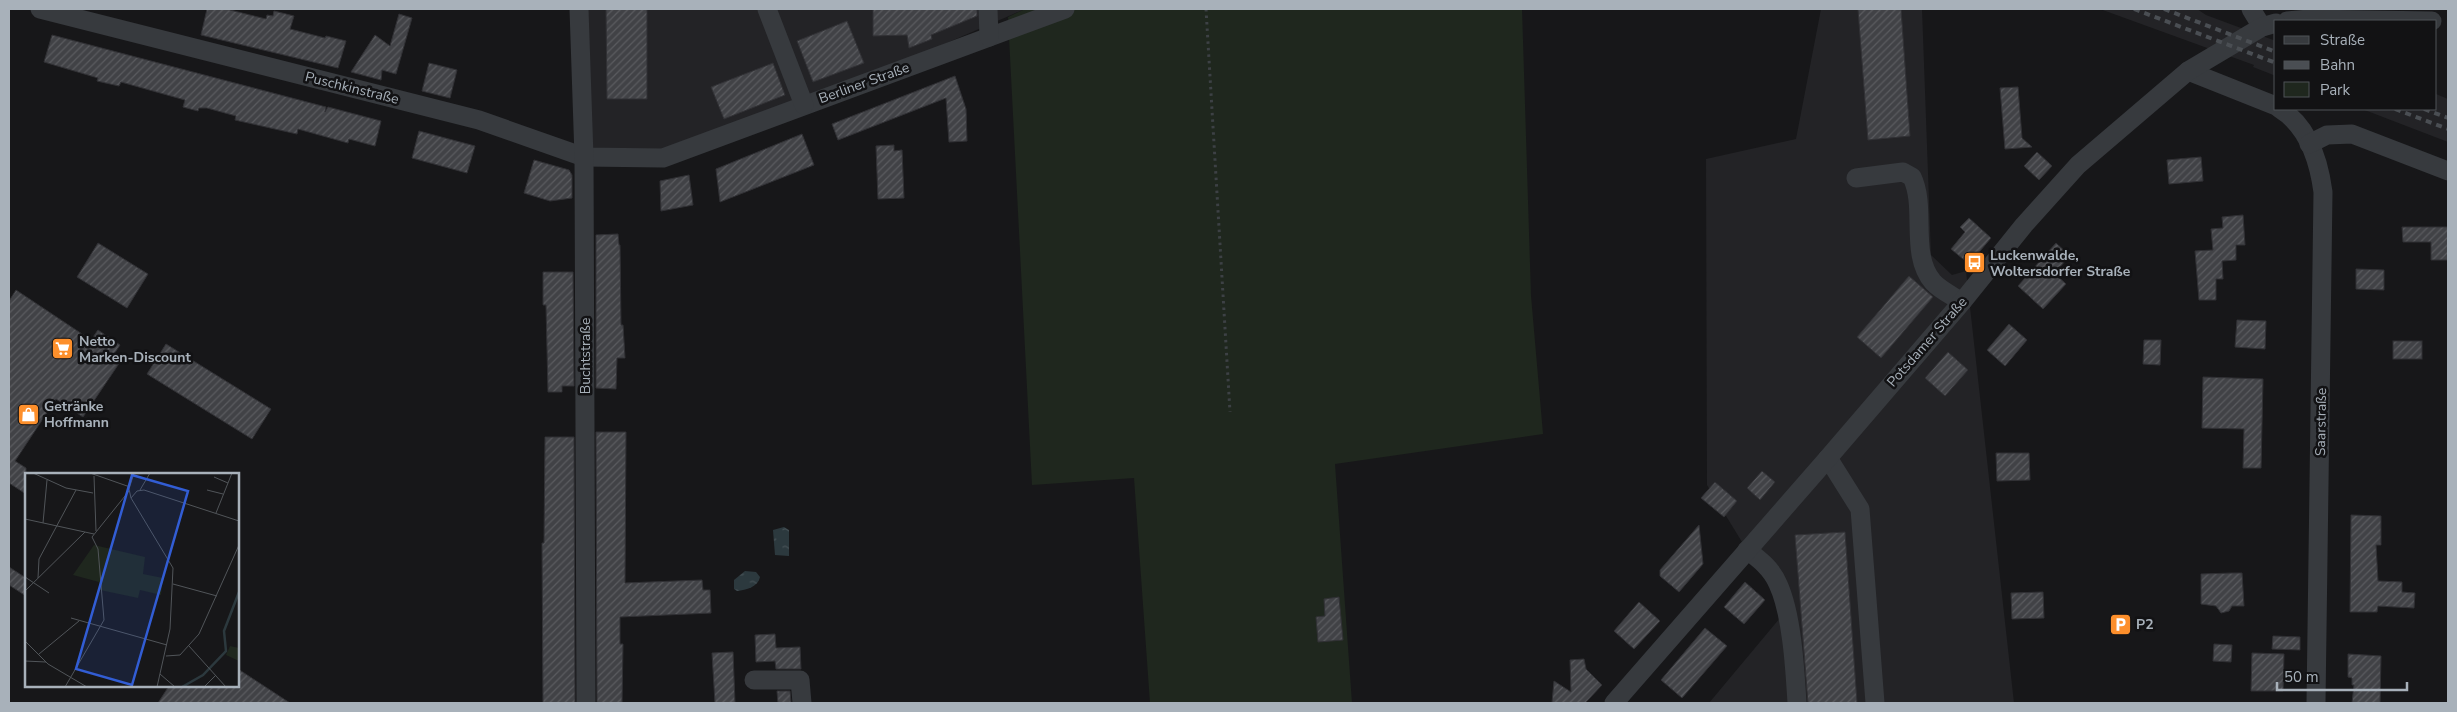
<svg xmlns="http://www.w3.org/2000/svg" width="2457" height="712" font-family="'Nunito Sans',sans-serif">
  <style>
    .built { fill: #232326 }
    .green { fill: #1f271e }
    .water { fill: url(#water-ripples) }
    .building { fill: url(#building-hatch); stroke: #313135 }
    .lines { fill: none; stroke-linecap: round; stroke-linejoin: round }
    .path { stroke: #3d4145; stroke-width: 3; stroke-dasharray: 2.5 4; stroke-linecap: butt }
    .minor { stroke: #373a3e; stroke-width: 19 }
    .rail { stroke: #4a4e53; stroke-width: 4; stroke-dasharray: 6 5; stroke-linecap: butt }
    .labels { text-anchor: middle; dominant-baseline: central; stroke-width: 5; stroke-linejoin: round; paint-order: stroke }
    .street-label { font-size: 14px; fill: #a8b1ba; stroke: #121214 }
    .poi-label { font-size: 14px; font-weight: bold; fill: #a8b1ba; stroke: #121214; text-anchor: start }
    .inset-river { fill: none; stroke: #2c393e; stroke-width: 2.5 }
    .inset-road { fill: none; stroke: #515559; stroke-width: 1 }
    .view { fill: #325dd4; fill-opacity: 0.15; stroke: #325dd4; stroke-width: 2.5 }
    .inset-edge { fill: none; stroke: #a8b1ba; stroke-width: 2.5 }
  </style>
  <defs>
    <pattern id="water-ripples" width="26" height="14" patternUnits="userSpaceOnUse" patternTransform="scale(1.25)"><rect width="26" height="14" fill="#2c393e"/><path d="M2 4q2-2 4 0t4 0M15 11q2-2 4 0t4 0" fill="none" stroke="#485358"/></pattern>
    <pattern id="building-hatch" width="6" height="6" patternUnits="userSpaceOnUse" patternTransform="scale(1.25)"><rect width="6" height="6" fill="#414246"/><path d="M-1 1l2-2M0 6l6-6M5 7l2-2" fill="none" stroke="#5a5b5f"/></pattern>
  </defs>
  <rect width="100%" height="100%" fill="#171719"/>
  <g class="built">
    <path d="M579,9H1025L804,105L663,158L584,157Z"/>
    <path d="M1821,9H1922L1931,255L1952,275L1966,271L2014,703H1709L1785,612L1707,485L1706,159L1796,139Z"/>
    <path d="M2100,9H2197L2206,15L2276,41V76L2253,67L2254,65Z"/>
    <path d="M2436,94L2448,99V142L2362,109H2436Z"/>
  </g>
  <path class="green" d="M1025,9H1522L1531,296L1543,434L1335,464L1352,703H1150L1134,478L1032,485L1008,17Z"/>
  <g class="water">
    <path d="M784,527L789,530V556L775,555L773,530Z"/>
    <path d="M745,571L756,572L760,577C758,587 746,590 737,591L734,589V580Z"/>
  </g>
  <g class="building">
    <path d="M207,9H226L266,19L267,15L273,16L274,11L294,16L290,29L325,38L326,36L346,41L338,68L201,35Z"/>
    <path d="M606,9H647V99H607Z"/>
    <path d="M873,9H977V16L931,35L932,39L909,48L907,35L873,36Z"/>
    <path d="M1858,9H1901L1910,136L1868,140Z"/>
    <path d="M399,14L412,18L396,74L382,70L381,80L351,72L375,35L390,46Z"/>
    <path d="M847,21L864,63L813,82L797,41Z"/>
    <path d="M52,35L326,107L325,112L328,107L381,121L375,146L349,139L348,143L298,129L297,134L235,120L236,116L207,108H199L198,111L183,107L185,100L121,82L119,86L97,81L98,78L44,62Z"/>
    <path d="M429,63L457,70L450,98L422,91Z"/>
    <path d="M773,63L785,95L724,119L711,87Z"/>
    <path d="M955,76L966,109L967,141L949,142L946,98L838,140L832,124Z"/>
    <path d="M2018,87L2022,138L2032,147L2005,149L2000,88Z"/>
    <path d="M419,131L475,146L467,173L412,158Z"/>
    <path d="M802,134L814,165L720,202L716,169Z"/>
    <path d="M894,145V151L902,150L904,198L878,199L876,146Z"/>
    <path d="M2037,152L2052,166L2039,180L2024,166Z"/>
    <path d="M2201,157L2203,181L2169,184L2167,160Z"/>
    <path d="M534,160L569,170L572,175V198L550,201L524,193Z"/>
    <path d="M689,175L693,205L661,211L660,181Z"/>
    <path d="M2243,215L2245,245H2236V260L2222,261L2223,279H2216V300H2199L2195,251L2213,250L2211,229L2223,228L2222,217Z"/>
    <path d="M1969,218L1991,238L1969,264L1951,249L1965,232L1960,227Z"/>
    <path d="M2402,227H2448V260H2431V242H2403Z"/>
    <path d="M618,234L619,245H620L621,325H623L625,358H617L616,389L596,388V235Z"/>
    <path d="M98,243L148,274L127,308L77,277Z"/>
    <path d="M2056,243L2070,256L2054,273L2066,284L2043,309L2018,286Z"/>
    <path d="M2356,269L2384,270V290L2356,289Z"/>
    <path d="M543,272H573L574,386H562V392H548L546,305H543Z"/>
    <path d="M1909,276L1933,297L1881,358L1857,337Z"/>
    <path d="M16,290L91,340L98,330L120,345L114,354L122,359L83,417L56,399L15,461L26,468V494L9,483V301Z"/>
    <path d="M2237,320L2266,321L2265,349L2235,347Z"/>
    <path d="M2009,324L2027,340L2005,366L1987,350Z"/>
    <path d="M2144,340H2161L2160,365L2143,364Z"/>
    <rect x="2393" y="341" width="29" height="18"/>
    <path d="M166,344L271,409L252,439L147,374Z"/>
    <path d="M1948,352L1968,370L1945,396L1925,378Z"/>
    <path d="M2203,377L2263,379L2261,468H2243L2244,429L2202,428Z"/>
    <path d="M596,432H626L625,583L702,580L703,590H710L711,613L620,617V644H623L622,703H597Z"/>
    <path d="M545,437H574L575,703H543L542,543H544Z"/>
    <path d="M1996,453H2029L2030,480L1997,481Z"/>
    <path d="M1762,471L1775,482L1760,500L1747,488Z"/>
    <path d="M1715,482L1737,501L1724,517L1701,498Z"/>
    <path d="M2351,515L2381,516V545H2376L2378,581L2402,582V592L2415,593L2414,608L2378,606L2377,612H2350Z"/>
    <path d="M1699,525L1703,564L1679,592L1660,576V570Z"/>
    <path d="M1845,532L1857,703H1808L1795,535Z"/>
    <path d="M9,567L26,578V596L9,585Z"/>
    <path d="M2233,573H2242L2244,606H2232L2229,611L2221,613L2216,606L2201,604V574Z"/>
    <path d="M1745,582L1765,600L1744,624L1724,607Z"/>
    <path d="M2043,592L2044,618L2012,619L2011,593Z"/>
    <path d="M1339,597L1343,640L1318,642L1316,617L1325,616L1324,599Z"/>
    <path d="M1639,602L1660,621L1634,649L1614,631Z"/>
    <path d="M1705,628L1727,646L1682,698L1661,680Z"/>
    <path d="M775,634L776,648L800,647L801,669H776L775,661L756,662L755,635Z"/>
    <path d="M2273,636L2300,637V650L2272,649Z"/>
    <path d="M2214,644L2232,645L2231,662L2213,661Z"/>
    <path d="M733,652L735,703H715L712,653Z"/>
    <path d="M2252,653L2284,654L2283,691H2251Z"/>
    <path d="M2348,654L2381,656L2380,703H2352L2354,685H2352V678L2348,677Z"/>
    <path d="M1584,659L1586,669L1602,685L1586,702L1588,703H1552L1554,681L1571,692L1570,660Z"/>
    <path d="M238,669L290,703H158L169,686H238Z"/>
    <path d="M777,691H790L791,703H778Z"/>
  </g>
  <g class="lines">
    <path class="path" d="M1206,9L1230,412"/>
    <g class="minor">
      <path d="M40,9L479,120L584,157L663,158L1065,9"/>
      <path d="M579,9L584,157L586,703"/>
      <path d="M767,9L804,105"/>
      <path d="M988,9L989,37"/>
      <path d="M2251,9L2262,27"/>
      <path d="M2287,21L2309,19L2432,21"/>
      <path d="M2188,71L2276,106"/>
      <path d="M2280,109C2308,126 2319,162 2323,192L2316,703"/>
      <path d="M2309,144L2327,135L2352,134L2448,171"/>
      <path d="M1856,178L1903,172L1912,177C1927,208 1909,254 1933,282C1940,290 1953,296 1962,302"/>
      <path d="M1828,458L1860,509L1875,703"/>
      <path d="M1747,550C1759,559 1772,569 1778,584C1792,614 1795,670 1797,703"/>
      <path d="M754,680H800L802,703"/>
      <path d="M1614,703L1828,458L1962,302L2024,225L2078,165L2188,71L2262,27L2276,23"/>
    </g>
    <g class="rail">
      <path d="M2134,9L2276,63"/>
      <path d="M2164,9L2276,52"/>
      <path d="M2395,109L2448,129"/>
      <path d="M2424,109L2448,118"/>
    </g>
  </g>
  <defs>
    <symbol id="bus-square" viewBox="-11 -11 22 22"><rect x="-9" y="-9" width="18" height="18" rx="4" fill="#fd8f2b" stroke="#121214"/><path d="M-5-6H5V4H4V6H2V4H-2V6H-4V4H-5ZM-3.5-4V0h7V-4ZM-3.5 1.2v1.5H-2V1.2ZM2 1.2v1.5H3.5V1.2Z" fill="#fff"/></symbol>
    <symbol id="supermarket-square" viewBox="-11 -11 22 22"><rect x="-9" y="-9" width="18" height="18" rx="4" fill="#fd8f2b" stroke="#121214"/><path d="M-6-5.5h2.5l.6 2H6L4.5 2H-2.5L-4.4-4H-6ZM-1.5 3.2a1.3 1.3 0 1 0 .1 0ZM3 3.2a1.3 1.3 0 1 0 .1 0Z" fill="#fff"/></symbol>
    <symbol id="shop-square" viewBox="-11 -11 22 22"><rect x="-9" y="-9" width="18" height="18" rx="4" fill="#fd8f2b" stroke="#121214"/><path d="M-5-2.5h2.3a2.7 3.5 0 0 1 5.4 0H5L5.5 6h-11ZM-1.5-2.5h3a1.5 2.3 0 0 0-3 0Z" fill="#fff"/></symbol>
    <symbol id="parking-square" viewBox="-11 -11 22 22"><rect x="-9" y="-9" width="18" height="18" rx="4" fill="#fd8f2b" stroke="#121214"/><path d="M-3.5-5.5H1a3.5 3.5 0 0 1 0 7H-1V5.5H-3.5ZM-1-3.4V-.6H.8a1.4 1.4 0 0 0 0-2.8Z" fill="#fff"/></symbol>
  </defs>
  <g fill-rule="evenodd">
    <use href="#bus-square" x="1962" y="250" width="25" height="25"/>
    <use href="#supermarket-square" x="50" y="336" width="25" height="25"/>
    <use href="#shop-square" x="16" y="402" width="25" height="25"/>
    <use href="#parking-square" x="2108" y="612" width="25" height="25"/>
  </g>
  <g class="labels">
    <g class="street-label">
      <text transform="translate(864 83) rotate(-20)">Berliner Straße</text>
      <text transform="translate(352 88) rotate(14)">Puschkinstraße</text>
      <text transform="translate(1927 342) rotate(-49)">Potsdamer Straße</text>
      <text transform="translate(585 356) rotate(-90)">Buchtstraße</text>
      <text transform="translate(2321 422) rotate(-89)">Saarstraße</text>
    </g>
    <g class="poi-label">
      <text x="1990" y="255">Luckenwalde,<tspan x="1990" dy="16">Woltersdorfer Straße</tspan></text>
      <text x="79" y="341">Netto<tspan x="79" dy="16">Marken-Discount</tspan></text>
      <text x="44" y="406">Getränke<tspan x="44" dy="16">Hoffmann</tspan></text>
      <text x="2136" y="624">P2</text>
    </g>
  </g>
  <g transform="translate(25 473)">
    <rect width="214" height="214" fill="#171719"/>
    <path d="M69,72L120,84L118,101L138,105L136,122L115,117L113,125L75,117L74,109L48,102ZM205,173L214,175V188L201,182Z" fill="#1f271e"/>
    <path class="inset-river" d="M157,214L178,202L201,178L199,158L214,119"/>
    <path class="inset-road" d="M8,0L41,15L68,20M65,0L105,14M109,0L104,16L106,25L148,95L145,156L132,214M69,3L71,58M189,4L203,10M115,17L125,0M182,17L198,21M106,25L112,18L119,17L214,48M191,40L207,0M0,46L69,61M18,50L22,7M0,104L24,120M13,105L14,86L51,17M148,111L192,123M0,118L60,59M46,145L142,172M0,168L23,191L62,214M164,173L201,214M14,181L54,148M141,183L155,182L174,161L214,72M0,188L21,189M135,201L150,214M40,214L79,147L73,76L67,64L104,18M179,214L191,202"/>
    <path class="view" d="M107,2L163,18L107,212L51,196Z"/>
    <rect width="214" height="214" class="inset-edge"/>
  </g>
  <rect width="2457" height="712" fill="none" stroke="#a8b1ba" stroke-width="20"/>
  <rect x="2274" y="20" width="162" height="90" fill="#121214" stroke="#4e5256"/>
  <rect x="2284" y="36" width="25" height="8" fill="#373a3e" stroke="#4e5256"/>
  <text x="2320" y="45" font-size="15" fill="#a8b1ba">Straße</text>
  <rect x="2284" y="61" width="25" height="8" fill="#4a4e53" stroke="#4e5256"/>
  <text x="2320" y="70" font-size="15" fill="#a8b1ba">Bahn</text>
  <rect x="2284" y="82" width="25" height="15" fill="#1f271e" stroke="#4e5256"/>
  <text x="2320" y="95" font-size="15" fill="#a8b1ba">Park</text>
  <path d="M2277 682v8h130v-8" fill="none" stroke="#a8b1ba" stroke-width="2.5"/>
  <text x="2284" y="682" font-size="15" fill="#a8b1ba" stroke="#121214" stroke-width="4" paint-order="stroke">50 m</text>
</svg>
